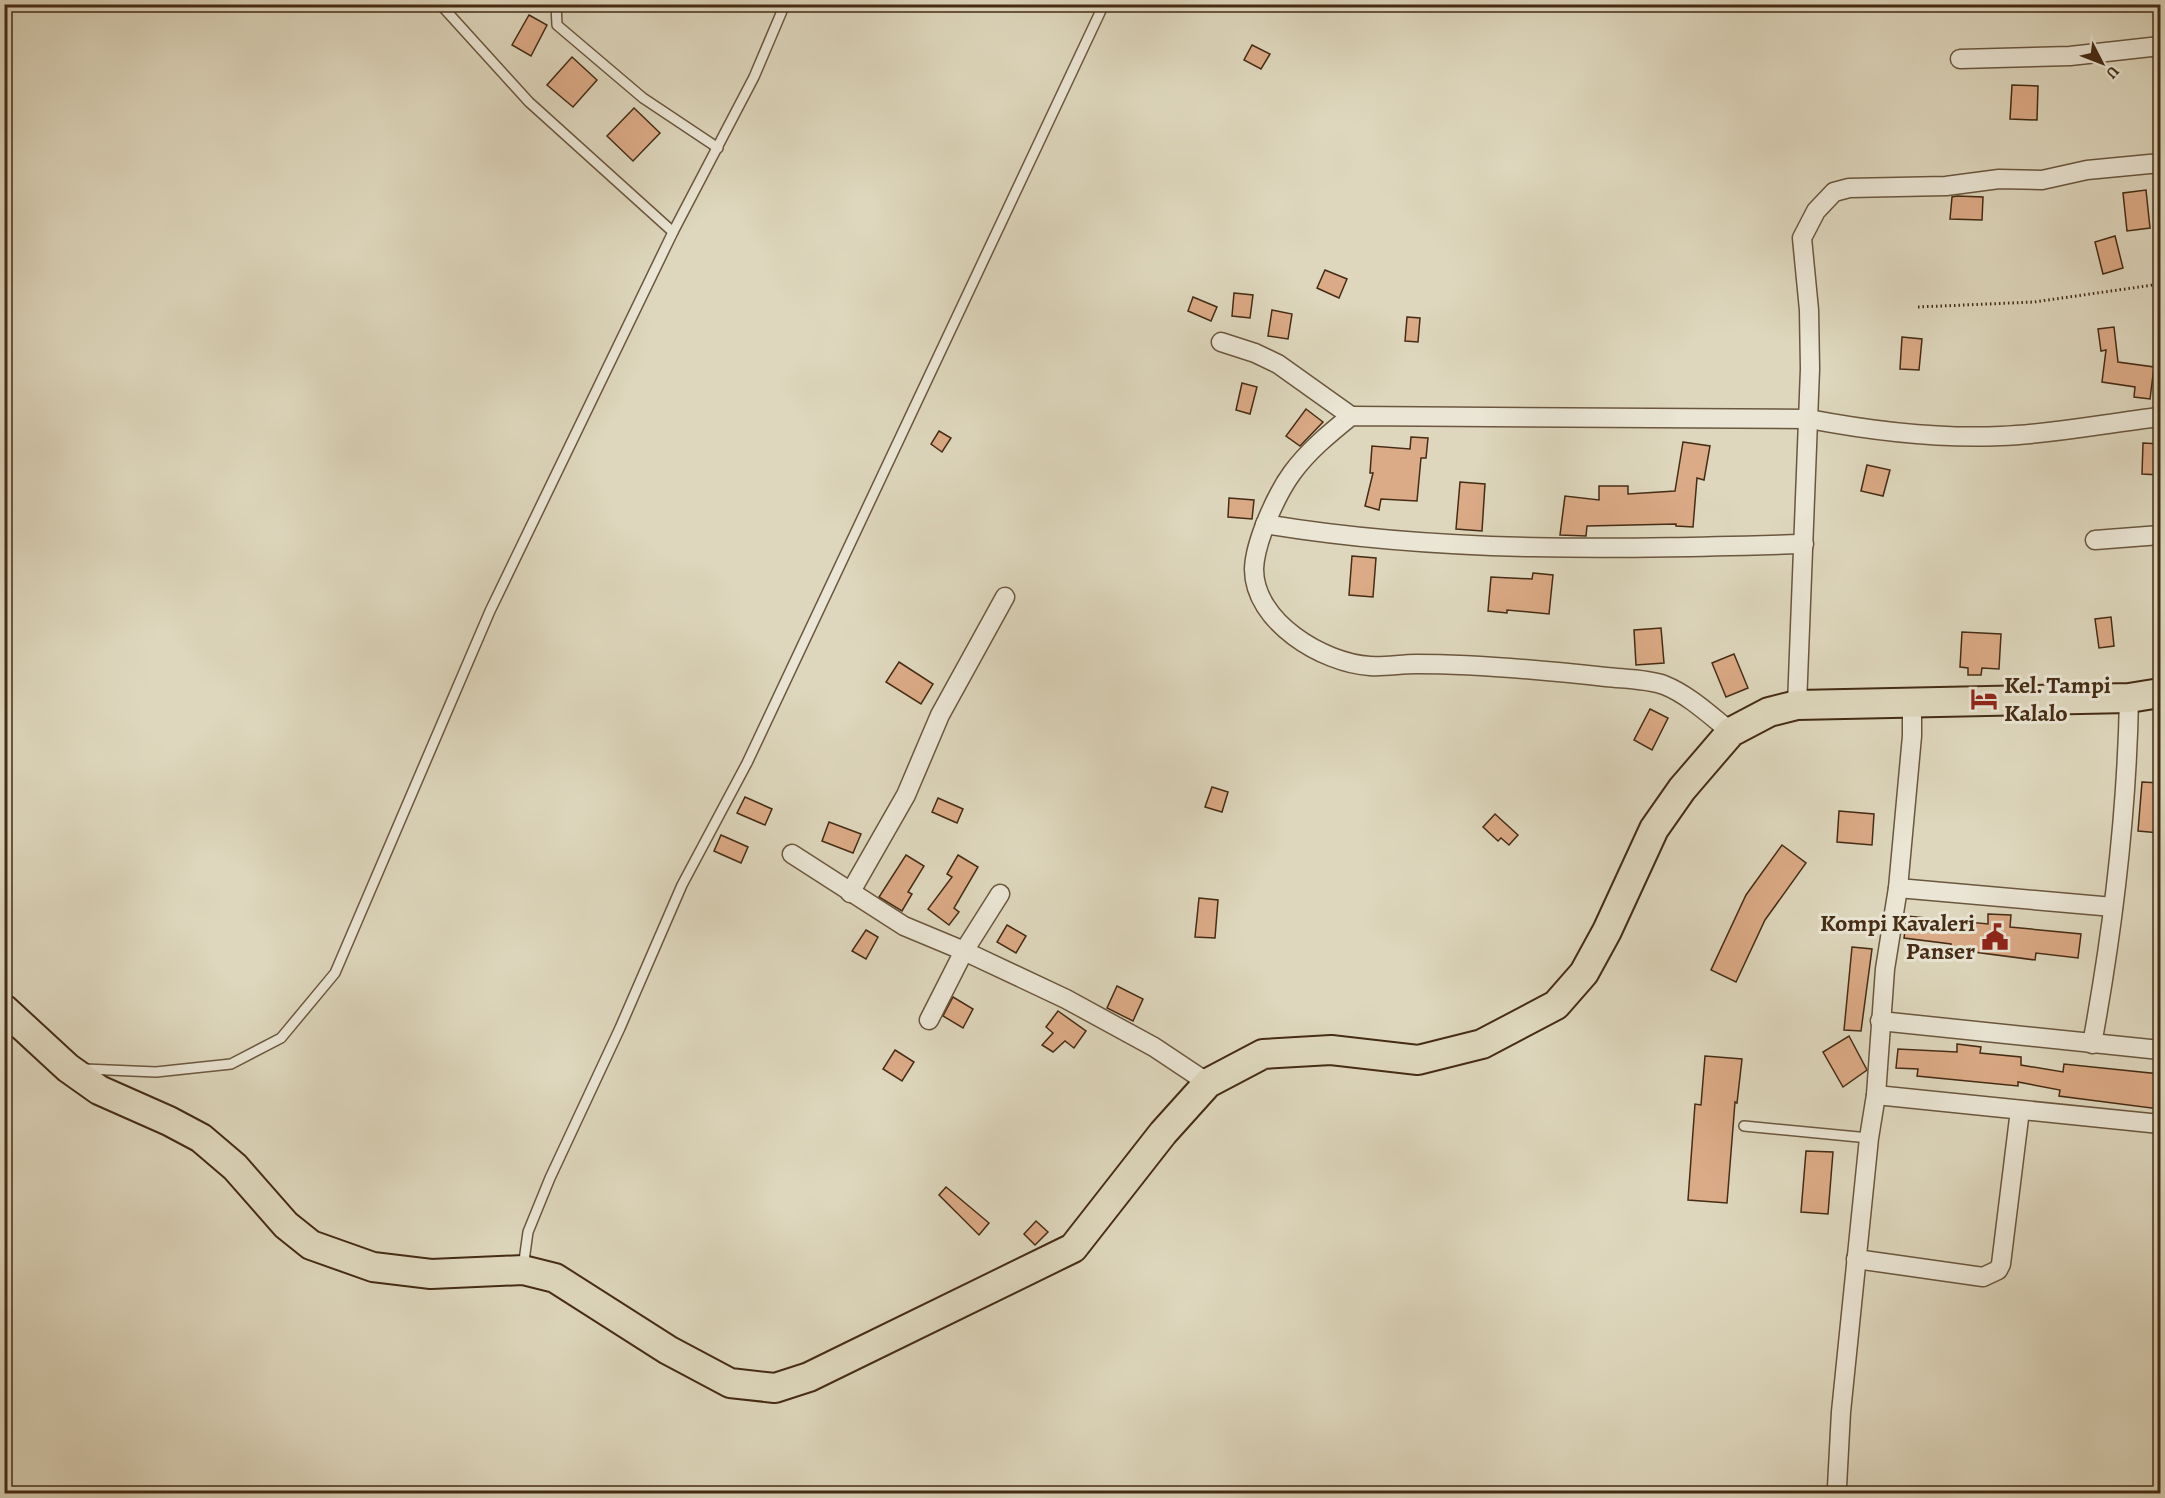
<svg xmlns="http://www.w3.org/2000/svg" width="2165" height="1498" font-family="Alegreya,serif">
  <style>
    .building { fill: #dbaa86; stroke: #452c14; stroke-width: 1.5 }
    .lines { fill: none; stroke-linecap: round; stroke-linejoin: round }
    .service-casing { stroke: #6b573e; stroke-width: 12 }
    .minor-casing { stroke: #6b573e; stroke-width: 21 }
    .trunk-casing { stroke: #452c14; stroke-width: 32 }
    .path { stroke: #452c14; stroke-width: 3; stroke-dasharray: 1.5 3; stroke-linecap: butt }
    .service { stroke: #eae5d4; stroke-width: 9 }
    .minor { stroke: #eae5d4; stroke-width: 18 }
    .trunk { stroke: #ded7bd; stroke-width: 28 }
    .labels { text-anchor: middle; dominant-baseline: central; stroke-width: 6; stroke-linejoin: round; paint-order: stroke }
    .poi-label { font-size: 24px; font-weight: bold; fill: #452c14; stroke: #eae5d4; text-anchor: start }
  </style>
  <rect width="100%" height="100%" fill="#ded7bd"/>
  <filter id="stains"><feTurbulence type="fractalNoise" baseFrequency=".00333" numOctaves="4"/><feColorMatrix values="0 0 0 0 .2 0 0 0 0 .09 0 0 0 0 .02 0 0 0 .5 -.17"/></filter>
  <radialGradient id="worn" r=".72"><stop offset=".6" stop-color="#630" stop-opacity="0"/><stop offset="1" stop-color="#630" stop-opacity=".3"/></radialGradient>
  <g class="building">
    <path d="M529,15L547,25L531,56L512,45Z"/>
    <path d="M1252,45L1270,54L1261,69L1244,60Z"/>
    <path d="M572,57L597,80L573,107L547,85Z"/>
    <path d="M2012,85L2038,86L2037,120L2010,119Z"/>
    <path d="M634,108L660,133L633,161L607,136Z"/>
    <path d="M2146,190L2150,228L2127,231L2123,193Z"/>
    <path d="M1957,196L1983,197L1982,220L1950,219L1952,197Z"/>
    <path d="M2115,236L2123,268L2103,274L2095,242Z"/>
    <path d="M1325,270L1347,279L1339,298L1317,288Z"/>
    <path d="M1234,293L1253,295L1250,318L1232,316Z"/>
    <path d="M1193,297L1217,307L1211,321L1188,311Z"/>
    <path d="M1272,310L1292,314L1288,339L1268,336Z"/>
    <path d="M1407,317L1420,318L1418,342L1405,341Z"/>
    <path d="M2114,327L2118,362L2154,367L2150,399L2134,397L2135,387L2102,382L2106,350L2101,351L2098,329Z"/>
    <path d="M1902,337L1922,339L1919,370L1900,369Z"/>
    <path d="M1242,383L1257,387L1250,414L1236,410Z"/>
    <path d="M1306,409L1323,422L1300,446L1286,436Z"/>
    <path d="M939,431L951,438L942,452L931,444Z"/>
    <path d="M1411,437L1428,438L1426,458H1421L1417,501L1381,499L1379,510L1365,506L1373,473H1370L1372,446L1410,449Z"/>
    <path d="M1683,442L1710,446L1704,480L1697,478L1693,527L1676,526V524L1587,526L1586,536L1560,535L1565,496L1599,500V486H1628V494L1675,491Z"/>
    <path d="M2143,443L2160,444V475L2142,474Z"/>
    <path d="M1867,465L1890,470L1883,496L1861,491Z"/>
    <path d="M1460,482L1485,484L1482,531L1456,529Z"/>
    <path d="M1229,498L1254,500L1252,519L1228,517Z"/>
    <path d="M1352,556L1376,558L1373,597L1349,595Z"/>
    <path d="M1533,573L1553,575L1549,614L1507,610V613L1488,611L1491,577L1532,579Z"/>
    <path d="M2111,617L2114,646L2099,648L2095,619Z"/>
    <path d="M1661,628L1664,663L1636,665L1634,630Z"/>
    <path d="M1962,632L2001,634L1999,669L1982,668L1981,675H1968V668L1960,667Z"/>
    <path d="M1734,654L1748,688L1726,697L1712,663Z"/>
    <path d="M899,662L933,684L921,704L886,682Z"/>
    <path d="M1650,709L1668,718L1652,750L1634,740Z"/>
    <path d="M2142,782L2160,783V833L2138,831Z"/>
    <path d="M1212,787L1228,792L1222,812L1205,807Z"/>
    <path d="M745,797L772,809L765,825L737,813Z"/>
    <path d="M938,798L963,809L957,823L932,812Z"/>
    <path d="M1839,811L1874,814L1872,845L1837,842Z"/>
    <path d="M1495,814L1518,835L1509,845L1501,838L1498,841L1483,827Z"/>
    <path d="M829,822L861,834L853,853L822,841Z"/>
    <path d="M721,835L748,847L741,863L714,851Z"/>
    <path d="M1782,845L1806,863L1765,920L1736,982L1711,970L1746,895Z"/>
    <path d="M906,855L924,866L908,892L912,894L902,911L879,897Z"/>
    <path d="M958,855L978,867L954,908L959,912L949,925L928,909L952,877L947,874Z"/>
    <path d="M1199,898L1218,900L1215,938L1195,937Z"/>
    <path d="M1988,914L2011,915L2010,927L2081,934L2078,958L2036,953L2035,960L1951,949V944L1904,938L1907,916L1988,924Z"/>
    <path d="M1007,925L1026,936L1016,953L997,942Z"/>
    <path d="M866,930L878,937L866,959L852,951Z"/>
    <path d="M1852,947L1872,949L1861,1031L1844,1030Z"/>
    <path d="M1117,986L1143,999L1133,1021L1107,1008Z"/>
    <path d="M953,997L973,1009L963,1028L943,1016Z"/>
    <path d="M1058,1011L1086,1031L1074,1048L1065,1041L1053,1052L1042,1045L1053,1033L1046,1027Z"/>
    <path d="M1849,1036L1867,1070L1843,1087L1823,1052Z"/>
    <path d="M1957,1044L1981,1047L1980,1053L2021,1057V1065L2063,1072L2064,1064L2160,1074L2159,1109L2059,1096L2060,1090L2018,1082V1086L1917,1076L1918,1069L1896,1068L1898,1049L1957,1052Z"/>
    <path d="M895,1050L914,1062L902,1081L883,1069Z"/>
    <path d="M1705,1056L1742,1059L1737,1103L1735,1102L1727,1203L1688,1200L1695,1104L1701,1105Z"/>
    <path d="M1806,1151L1833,1152L1828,1214L1801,1212Z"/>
    <path d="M946,1187L989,1223L979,1235L939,1195Z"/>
    <path d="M1036,1221L1048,1232L1035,1245L1024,1234Z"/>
  </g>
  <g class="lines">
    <defs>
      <g id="service">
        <path d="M440,4L529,102L673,232"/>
        <path d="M556,4L557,25L643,98L718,148"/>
        <path d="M85,1069L156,1072L231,1064L281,1038L335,973L490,611L673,232L754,77L785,4"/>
        <path d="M1744,1126L1869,1138"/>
        <path d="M523,1268L528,1232L550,1178L620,1028L682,885L747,763L1104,4"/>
      </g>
      <g id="minor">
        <path d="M1960,59L2070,56L2160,46"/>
        <path d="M1221,342L1255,353L1278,364L1351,416"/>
        <path d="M1265,524C1444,554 1624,549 1804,544"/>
        <path d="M2095,540L2160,535"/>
        <path d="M1797,705L1810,369L1809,310L1802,238L1816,211L1834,192L1849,188L1946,186L1999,179L2042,180L2087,170L2160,163"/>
        <path d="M1731,732C1711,716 1689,695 1664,685C1647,679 1624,679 1606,677C1543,670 1479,664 1416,664C1401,664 1385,667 1370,666C1323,663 1254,622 1254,569C1255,542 1276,495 1292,473C1308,451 1330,433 1351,416L1809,419C1872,431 1937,439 2001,436C2055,434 2107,423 2160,417"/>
        <path d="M792,854L904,926L964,951L1066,999L1154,1047L1208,1083"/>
        <path d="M1898,888L2113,907"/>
        <path d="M850,893L906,795L940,715L1005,597"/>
        <path d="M929,1020L964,951L1000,894"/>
        <path d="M1880,1021L2160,1050"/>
        <path d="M2092,1044C2113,930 2127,813 2129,698"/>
        <path d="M1876,1095L2160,1124"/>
        <path d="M1856,1259L1983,1277L1998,1270L2001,1264L2020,1110"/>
        <path d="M1839,1494L1837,1487L1841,1412L1869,1138L1876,1095L1885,969L1898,888L1912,736V703"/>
      </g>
      <path id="trunk" d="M4,1009L68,1068L99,1090L169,1121L201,1138L235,1167L286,1225L311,1245L373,1267L431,1274L523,1270L555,1278L668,1350L730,1383L775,1388L809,1377L1073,1248L1163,1133L1208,1083L1263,1054L1331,1050L1418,1060L1482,1044L1556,1005L1584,973L1607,931L1654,829L1682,789L1731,732L1769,712L1797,705L2129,698L2160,693"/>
    </defs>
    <use href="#service" class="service-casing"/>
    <use href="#minor" class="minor-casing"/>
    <use href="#trunk" class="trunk-casing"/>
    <path class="path" d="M1918,307L2034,302L2160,284"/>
    <use href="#service" class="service"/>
    <use href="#minor" class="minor"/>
    <use href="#trunk" class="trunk"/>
  </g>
  <defs>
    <symbol id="hotel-bare" viewBox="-9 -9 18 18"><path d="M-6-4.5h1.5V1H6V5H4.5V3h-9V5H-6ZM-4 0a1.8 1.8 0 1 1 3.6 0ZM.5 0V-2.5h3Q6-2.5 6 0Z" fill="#8f2418" stroke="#eae5d4" stroke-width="2.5" paint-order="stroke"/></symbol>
    <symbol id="civic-bare" viewBox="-9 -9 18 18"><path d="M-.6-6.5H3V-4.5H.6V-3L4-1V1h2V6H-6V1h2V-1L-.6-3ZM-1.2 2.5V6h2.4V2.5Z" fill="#8f2418" stroke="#eae5d4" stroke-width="2.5" paint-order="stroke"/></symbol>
  </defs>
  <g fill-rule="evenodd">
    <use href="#hotel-bare" x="1965" y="680" width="38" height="38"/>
    <use href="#civic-bare" x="1976" y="918" width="38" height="38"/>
  </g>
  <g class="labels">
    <g class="poi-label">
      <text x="2004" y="685">Kel. Tampi<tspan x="2004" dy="28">Kalalo</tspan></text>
      <text x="1975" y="923" text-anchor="end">Kompi Kavaleri<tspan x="1975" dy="28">Panser</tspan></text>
    </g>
  </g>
  <rect width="2165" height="1498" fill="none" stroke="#ded7bd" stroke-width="24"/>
  <rect x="6" y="6" width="2153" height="1486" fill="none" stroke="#452c14" stroke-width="3"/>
  <rect x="12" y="12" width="2141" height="1474" fill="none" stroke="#452c14" stroke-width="1.5"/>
  <g transform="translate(2102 63) rotate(132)" stroke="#eae5d4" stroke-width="4.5" paint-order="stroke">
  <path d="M0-4.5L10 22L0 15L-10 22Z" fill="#452c14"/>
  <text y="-9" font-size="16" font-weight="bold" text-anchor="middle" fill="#452c14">U</text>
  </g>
  <rect width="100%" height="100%" filter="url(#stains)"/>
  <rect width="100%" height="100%" fill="url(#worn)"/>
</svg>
